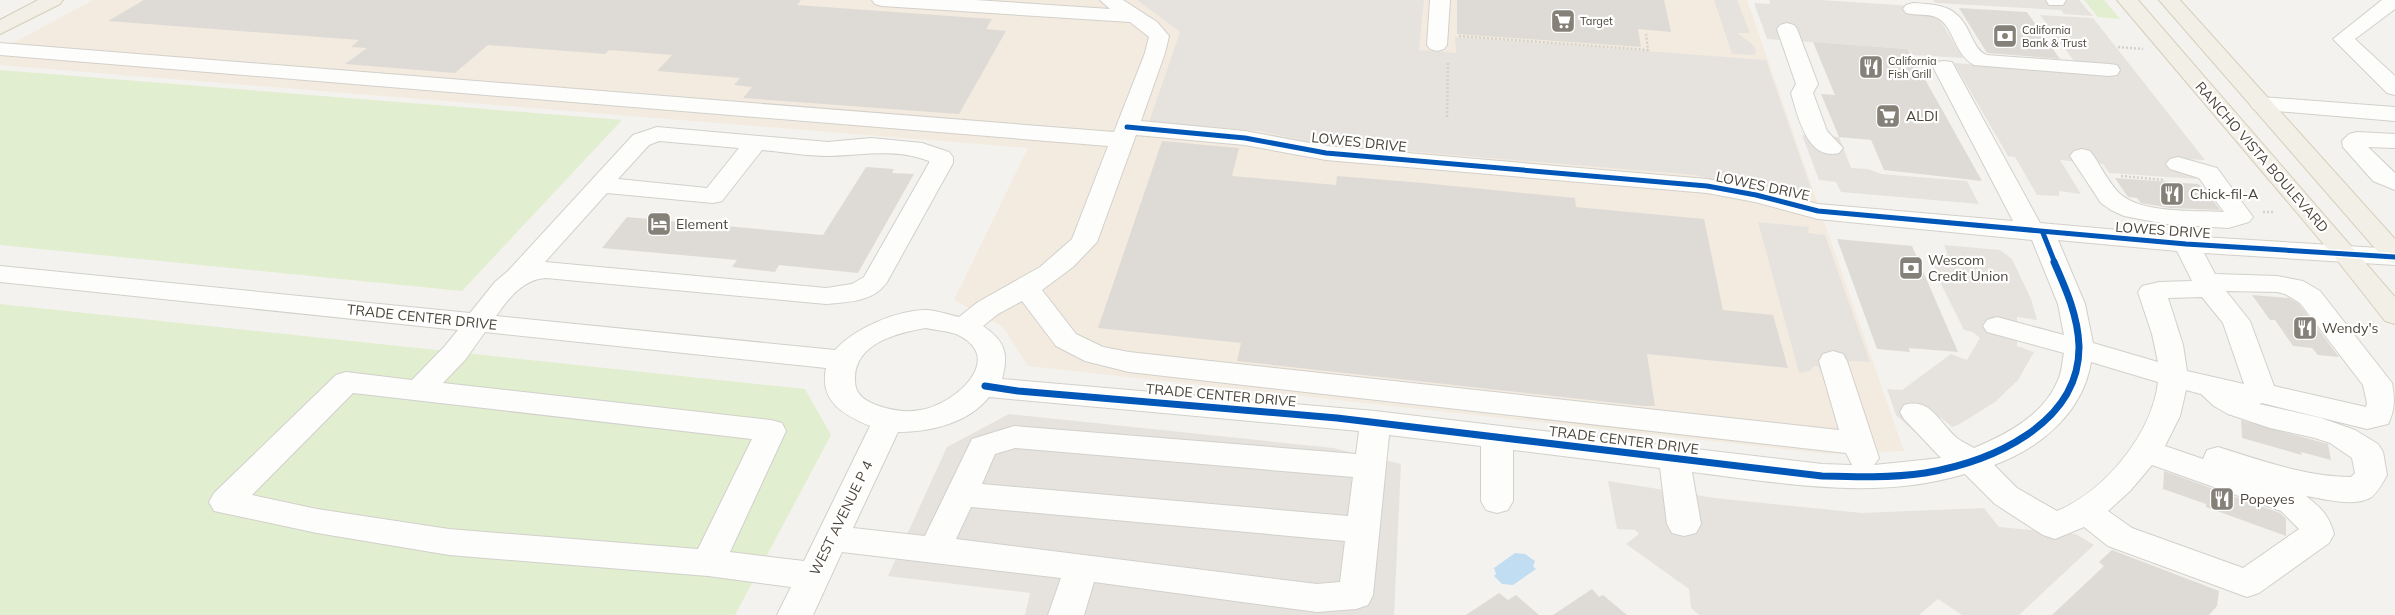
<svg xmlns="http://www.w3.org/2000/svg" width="2395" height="615" font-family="Mulish,sans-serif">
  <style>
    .commercial { fill: #f3ebdf }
    .green { fill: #e1eecf }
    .parking { fill: #e6e3df }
    .water { fill: #c0ddf1 }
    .building { fill: #dedbd6 }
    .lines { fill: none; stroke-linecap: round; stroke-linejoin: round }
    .minor-casing { stroke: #d2d0cb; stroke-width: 2 }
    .major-casing { stroke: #d6cebb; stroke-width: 2 }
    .path { stroke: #d3d2cc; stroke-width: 2.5; stroke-dasharray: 2 2; stroke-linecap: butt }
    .minor { fill: #fdfdfc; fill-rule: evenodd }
    .major { fill: #f2efe6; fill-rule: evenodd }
    .cycleway-far1-casing { stroke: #fff; stroke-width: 8 }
    .cycleway-casing { stroke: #fff; stroke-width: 10 }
    .cycleway-far1 { stroke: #0057b8; stroke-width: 5 }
    .cycleway { stroke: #0057b8; stroke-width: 7 }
    .labels { text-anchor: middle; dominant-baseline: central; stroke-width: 4.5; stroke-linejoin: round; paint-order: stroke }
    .far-poi-label { font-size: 11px; fill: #4b4439; stroke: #fff; text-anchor: start }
    .poi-label { font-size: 14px; fill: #4b4439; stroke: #fff; text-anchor: start }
    .street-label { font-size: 14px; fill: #4b4439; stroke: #fff }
  </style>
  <rect width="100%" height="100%" fill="#f4f2ee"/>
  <path class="commercial" d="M93,0H1747L1904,451L1829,454L1028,366L1003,327L954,300L1028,148L0,65V50Z"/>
  <g class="green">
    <path d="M2084,0H2104L2120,19L2098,17Z"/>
    <path d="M0,70L622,120L462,291L0,245Z"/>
    <path d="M0,304L805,389L831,435L735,615H0Z"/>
  </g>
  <g class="parking">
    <path d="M1137,0H1424L1419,50L1456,53L1455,37L1766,60L1812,191L1740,186L1695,175L1320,144L1259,131L1149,122L1180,32Z"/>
    <path d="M1714,0H1737L1750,33H1737L1752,44L1756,50L1755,55L1732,54Z"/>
    <path d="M1769,0H1821L1929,7L1939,18L1963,58L1912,55L1909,49L1767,39L1754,3L1770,4Z"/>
    <path d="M1933,0H2079L2093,16L2064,14L2061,10L1935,3Z"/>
    <path d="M2040,15L2093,18L2205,160L2185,159L2197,179L2109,173L2103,164L2060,160L2081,194L2059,191V196L2037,195L2015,157L2008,156L1954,63L2099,74L2074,61Z"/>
    <path d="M1802,135L1839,137L1851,168L1868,169L1881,174L1967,181L1979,204L1841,192L1836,182L1819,180Z"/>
    <path d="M1758,222L1809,227L1808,233L1825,235L1870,362L1851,361L1820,372L1819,367L1814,366L1810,371L1799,373Z"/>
    <path d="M1944,245L2000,250L2012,259L2031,299L2037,320L2017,317V346L2034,352L2018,380L1995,402L1960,424L1952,427L1940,417L1938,420L1942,426L1916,433L1896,415L1887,389L1902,390L1951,354L1967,360L1980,338L1973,332L1964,330L1941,284L1930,254L1948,255Z"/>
    <path d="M1009,414L1333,448L1401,464L1394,615H1025L1030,593L888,576L947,447Z"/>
    <path d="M1608,481L1715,498L1862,513L1984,508L1999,527L2076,534L2094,545L2019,615H1962L1938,599L1919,615H1699L1691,608L1689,589L1626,544L1639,534L1635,530L1617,529Z"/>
  </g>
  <path class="water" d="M1515,553L1525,554L1535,561L1533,566L1536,569L1513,585L1502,584L1494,576L1496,574L1494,568Z"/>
  <g class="building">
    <path d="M144,0H801L797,5L992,19L986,29L1006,31L959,114L743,98L752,87L734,85L740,78L657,71L672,55L609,50L605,54L488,45L455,73L345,64L367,48L351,47L359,40L108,21Z"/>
    <path d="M1457,0H1664L1671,32L1638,29L1641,47L1457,34Z"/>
    <path d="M1959,8L2027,12L2060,59L1987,53Z"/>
    <path d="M1813,42L1908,49L1982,181L1884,170L1871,140L1839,137L1821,94L1835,95Z"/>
    <path d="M1162,141L1239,148L1232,176L1336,185L1337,176L1423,183L1575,198L1576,207L1704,219L1723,310L1773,315L1788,368L1647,354L1655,406H1644L1237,361L1241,343L1098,328Z"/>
    <path d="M866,167L894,169L892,173L914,174L858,273L779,265L775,272L732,267L737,260L602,248L627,217L823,235Z"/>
    <path d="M2115,178L2198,184L2205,189L2220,210L2169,208L2141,203L2137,198L2128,197Z"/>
    <path d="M1837,239L1912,246L1958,352L1909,348L1910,352L1877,349Z"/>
    <path d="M2252,295L2289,298L2299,304L2339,357L2318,355L2312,348L2293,346L2275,320H2270Z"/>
    <path d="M2241,420L2328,444L2331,460L2301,452L2302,455L2242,438Z"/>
    <path d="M2164,471L2280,513L2286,519V536L2206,507V504L2163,489Z"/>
    <path d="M2112,550L2219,591L2217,606L2209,615H2052L2104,566L2099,562Z"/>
    <path d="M1592,589L1599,597L1603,595L1627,615H1553Z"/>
    <path d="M1499,593L1508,600L1516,595L1539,615H1466Z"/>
  </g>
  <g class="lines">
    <defs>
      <g id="minor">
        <path d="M872,0H975L1110,9L1100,0H1123L1157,22L1169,36L1165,53L1141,121L1245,131L1326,146L1707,179L1756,188L1818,204L2013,221L1933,67L1936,62L1944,61L1952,62L2040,223L2186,236L2395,249V265L2204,253L2215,274L2277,276L2303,281L2320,291L2392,383C2395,399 2395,410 2388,424L2367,429L2262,403L2259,404L2321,418L2355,430L2378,444L2383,452L2387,475C2383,482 2377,494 2370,498C2353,507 2324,499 2306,496C2321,508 2329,515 2334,534L2329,543L2259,593L2247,597L2108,546L2084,527L2055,539L2043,535L1995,504L1965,474C1875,501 1783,483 1692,472L1701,524L1696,533L1684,536L1672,533L1667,524L1660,468L1513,450V501L1508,510L1497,513L1486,510L1481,501V446L1389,435L1373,595L1368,605L1356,609L1317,612L1094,582L1084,615H1048L1061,578L842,552L813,615H777L791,587L708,576L449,555L317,533L214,511L209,502L214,493L336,375L346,372L412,380L444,347L458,330L0,282V266L470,313L495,282L508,271L633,135L657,127L828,142L871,138L922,143L949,152L953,157V163L887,282C874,302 848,302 826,304L546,278C523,279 509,298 496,316L835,350C855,328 895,311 925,310C936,310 949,315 959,317L978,302L1040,267L1072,239L1108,146L0,55V43L1114,132L1145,53L1149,37L1130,22L882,6L875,4ZM1136,135L1245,145L1326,160L1707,193L1755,202L1818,219L2032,240L2058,304L2064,335L1997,317L1987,320L1983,326L1987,332L2064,353C2062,362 2062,372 2058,380C2044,415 2007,434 1974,448C1969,445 1962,442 1957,438C1939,423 1931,397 1904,405L1900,412L1904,419L1941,458L1874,465L1879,458L1847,361L1843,354L1833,351L1823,354L1819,361L1839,430L1129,352L1103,347L1076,334L1042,290L1073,267L1097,242ZM659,141L739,148L707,188L618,179L649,145ZM762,150C784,152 807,156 829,156C863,155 896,148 929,161V163L864,277L852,284L826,288L545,262L607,193L713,203L722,201ZM2058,240L2177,251L2192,281L2159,282L2142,286L2138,292L2152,334L2158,362L2093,343L2085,304ZM2226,291L2277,292L2285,294L2300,303L2363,385L2367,403L2366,407L2274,386L2250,321ZM2202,297L2223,323L2244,384L2187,371L2183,345L2168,298ZM1022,301L1056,346L1085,361L1129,372L1846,453L1852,465L1822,464L1375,411L1002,379C1009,353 1005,341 983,326L998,314ZM926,328C935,330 947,331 956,334C1008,357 955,405 920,410C905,413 890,410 876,405C864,400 855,394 855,381C853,344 896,333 926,328ZM485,332L826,368C819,402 844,415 870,426L804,561L730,552L786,431L782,423L771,420L443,383L465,360ZM2091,362L2158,382C2152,434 2105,491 2057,511L2017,488L1994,465C2041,448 2083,412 2091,362ZM2186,390L2201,394L2214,406L2228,414L2270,428L2315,438L2330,443L2352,458L2355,473L2351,477C2305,477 2261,460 2218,447L2207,450L2203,459L2165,446L2180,416ZM353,393L752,439L698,549L449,529L317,509L252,495ZM989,397L1359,431L1356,454L1014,426L972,439L925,536L853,528L898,432C931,432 968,423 989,397ZM1015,448L1353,477L1348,516L982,484L995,454ZM2152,465L2281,511L2299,529L2243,568L2132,528L2108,511L2130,491ZM971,507L1345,541L1340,582L1317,584L956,539Z"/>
        <path d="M1430,0H1450L1447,45L1444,49L1437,51L1430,49L1427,45Z"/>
        <path d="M2046,0H2066L2063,5H2049Z"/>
        <path d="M2382,0H2395V9L2355,39L2395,76V95L2387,93L2333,39Z"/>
        <path d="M1913,3C1943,5 1958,6 1971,36C1975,44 1978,51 1986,55L2109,64L2117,65L2120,70L2117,75L2109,76L1974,65C1954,54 1954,27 1938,18C1929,13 1916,16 1906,13L1903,9L1906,5Z"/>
        <path d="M1787,23L1794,25L1797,29L1818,84L1813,93L1827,131L1843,148L1839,153C1807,161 1798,116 1791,93L1796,84L1777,29L1780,25Z"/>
        <path d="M2261,97L2395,107V121L2253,109L2250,104L2253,99Z"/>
        <path d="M2357,132L2395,134V148L2368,147L2395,173V190L2373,181L2343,147L2342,141L2349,134Z"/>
        <path d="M2082,149L2090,151C2100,164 2107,181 2119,193C2141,214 2194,210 2224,212L2199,178L2170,169L2166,164L2170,159L2178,157L2217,168L2253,217L2249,222L2228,228L2166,224L2124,216L2111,210L2101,203L2070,156L2074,151Z"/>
      </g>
      <g id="major">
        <path d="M38,0H63L60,4L0,34V20Z"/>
        <path d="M2117,0H2138L2395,297V324L2385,321L2337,260Z"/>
        <path d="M2159,0H2180L2395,239V263L2386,261Z"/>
      </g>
    </defs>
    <use href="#minor" class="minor-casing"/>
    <use href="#major" class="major-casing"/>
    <g class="path">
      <path d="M1459,36L1648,50L1646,34"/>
      <path d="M2118,47L2143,49"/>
      <path d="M1447,117L1448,61"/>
      <path d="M2121,176L2165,180"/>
      <path d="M2263,212H2273"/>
    </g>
    <use href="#minor" class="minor"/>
    <use href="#major" class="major"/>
    <defs>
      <g id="cycleway-far1">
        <path d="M1127,127L1245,138L1326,153L1707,186L1756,195L1818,211L2186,244L2395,257"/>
        <path d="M2043,233L2055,263"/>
      </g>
      <path id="cycleway" d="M985,386L1018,391L1337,418L1822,476C1856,477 1891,478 1925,473C1990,462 2080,425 2079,346C2078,316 2066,289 2054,262"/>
    </defs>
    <use href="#cycleway-far1" class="cycleway-far1-casing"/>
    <use href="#cycleway" class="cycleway-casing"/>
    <use href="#cycleway-far1" class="cycleway-far1"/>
    <use href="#cycleway" class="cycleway"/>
  </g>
  <defs>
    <symbol id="supermarket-square" viewBox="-11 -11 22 22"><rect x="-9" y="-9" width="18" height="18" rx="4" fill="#868178" stroke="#fff"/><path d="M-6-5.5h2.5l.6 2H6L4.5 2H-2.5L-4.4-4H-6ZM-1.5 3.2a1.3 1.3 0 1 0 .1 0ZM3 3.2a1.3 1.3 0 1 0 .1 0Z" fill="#fff"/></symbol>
    <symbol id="bank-square" viewBox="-11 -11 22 22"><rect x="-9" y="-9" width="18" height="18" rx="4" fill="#868178" stroke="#fff"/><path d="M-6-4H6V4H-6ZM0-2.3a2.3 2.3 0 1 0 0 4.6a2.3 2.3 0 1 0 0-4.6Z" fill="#fff"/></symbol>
    <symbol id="restaurant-square" viewBox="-11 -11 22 22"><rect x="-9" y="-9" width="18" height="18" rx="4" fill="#868178" stroke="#fff"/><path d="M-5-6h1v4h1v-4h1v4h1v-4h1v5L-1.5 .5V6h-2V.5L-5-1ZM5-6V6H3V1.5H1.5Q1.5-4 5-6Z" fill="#fff"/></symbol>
    <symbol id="hotel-square" viewBox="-11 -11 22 22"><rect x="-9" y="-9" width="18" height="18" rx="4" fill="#868178" stroke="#fff"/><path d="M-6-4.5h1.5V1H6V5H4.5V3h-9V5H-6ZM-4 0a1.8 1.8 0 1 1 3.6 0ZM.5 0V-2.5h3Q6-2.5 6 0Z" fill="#fff"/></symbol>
  </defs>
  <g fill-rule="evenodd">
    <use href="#supermarket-square" x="1549" y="7" width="28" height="28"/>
    <use href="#bank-square" x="1991" y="22" width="28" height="28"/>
    <use href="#restaurant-square" x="1857" y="53" width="28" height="28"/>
    <use href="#supermarket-square" x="1874" y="102" width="28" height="28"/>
    <use href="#restaurant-square" x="2158" y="180" width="28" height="28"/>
    <use href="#hotel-square" x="645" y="210" width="28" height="28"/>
    <use href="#bank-square" x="1897" y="254" width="28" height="28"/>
    <use href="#restaurant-square" x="2291" y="314" width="28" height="28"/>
    <use href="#restaurant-square" x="2208" y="485" width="28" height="28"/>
  </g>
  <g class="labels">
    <g class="far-poi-label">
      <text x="1580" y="21">Target</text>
      <text x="2022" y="30">California<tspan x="2022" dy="13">Bank &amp; Trust</tspan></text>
      <text x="1888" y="61">California<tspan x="1888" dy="13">Fish Grill</tspan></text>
    </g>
    <g class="poi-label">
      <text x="1906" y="116">ALDI</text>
      <text x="2190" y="194">Chick-fil-A</text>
      <text x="676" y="224">Element</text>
      <text x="1928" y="260">Wescom<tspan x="1928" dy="16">Credit Union</tspan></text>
      <text x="2322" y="328">Wendy's</text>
      <text x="2240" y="499">Popeyes</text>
    </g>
    <g class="street-label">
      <text transform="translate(1359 142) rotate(6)">LOWES DRIVE</text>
      <text transform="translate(2262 157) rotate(49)">RANCHO VISTA BOULEVARD</text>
      <text transform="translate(1763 186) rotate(12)">LOWES DRIVE</text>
      <text transform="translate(2163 230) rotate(4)">LOWES DRIVE</text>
      <text transform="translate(422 317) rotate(6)">TRADE CENTER DRIVE</text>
      <text transform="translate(1221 395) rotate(5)">TRADE CENTER DRIVE</text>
      <text transform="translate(1624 440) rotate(7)">TRADE CENTER DRIVE</text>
      <text transform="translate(841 518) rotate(-64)">WEST AVENUE P 4</text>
    </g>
  </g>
</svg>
